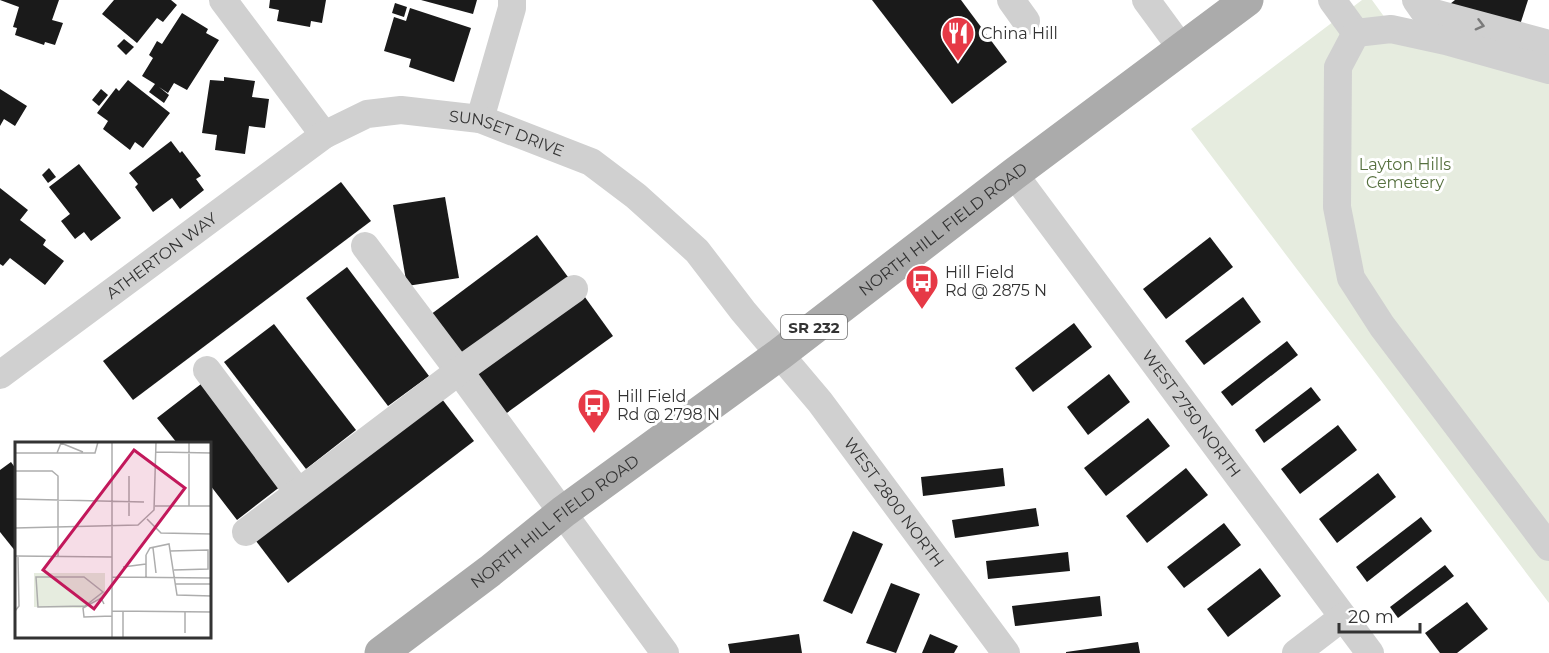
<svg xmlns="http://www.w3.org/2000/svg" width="1549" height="653" font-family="Montserrat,sans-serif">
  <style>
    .green { fill: #e6ecdf }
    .building { fill: #1a1a1a }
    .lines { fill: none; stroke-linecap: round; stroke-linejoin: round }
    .minor { stroke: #d0d0d0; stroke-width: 28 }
    .major { stroke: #ababab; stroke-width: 33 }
    .oneway { stroke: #7a7a7a }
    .labels { text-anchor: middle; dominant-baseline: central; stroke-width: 6; stroke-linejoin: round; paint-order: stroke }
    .shield { fill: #fff; stroke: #707070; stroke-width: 1.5 }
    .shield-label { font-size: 15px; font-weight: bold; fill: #333 }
    .poi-label { font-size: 16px; fill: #333; stroke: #fff; text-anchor: start }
    .street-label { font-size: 16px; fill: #333; stroke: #fff }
    .park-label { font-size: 16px; fill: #56703f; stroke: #fff }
    .inset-road { fill: none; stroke: #adadad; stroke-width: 1.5 }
    .view { fill: #c2185b; fill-opacity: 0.15; stroke: #c2185b; stroke-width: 3 }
    .inset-edge { fill: none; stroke: #333; stroke-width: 3 }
  </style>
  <rect width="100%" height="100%" fill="#fff"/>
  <path class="green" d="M1362,0H1372L1388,22L1549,69V603L1191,129Z"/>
  <g class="building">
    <path d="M0,0H59L52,20L63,23L55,45L45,42L44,45L15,35L17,28L13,27L19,7Z"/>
    <path d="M114,0H171L177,5L163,22L157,18L137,43L102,14Z"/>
    <path d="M270,0H326L322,23L311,21L310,27L277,21L279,10L269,8Z"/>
    <path d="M421,0H477L473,14Z"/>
    <path d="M872,0H961L1007,62L952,104Z"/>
    <path d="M1455,0H1528L1519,28L1445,8Z"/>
    <path d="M395,3L407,7L404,17L392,13Z"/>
    <path d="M410,8L471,28L454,82L409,67L411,59L384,51L394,17L406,21Z"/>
    <path d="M182,13L208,29L206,33L219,40L187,90L174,83L168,93L159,87L169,95L164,103L149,92L155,84L142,76L153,58L149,55L157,41L162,44Z"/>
    <path d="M124,39L134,47L126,55L117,46Z"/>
    <path d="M224,77L255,81L252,97L269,99L265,128L249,126L245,154L215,150L217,135L202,133L210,80L224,81Z"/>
    <path d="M128,80L170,113L143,148L135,142L130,150L103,129L108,121L97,113L116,88L119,91Z"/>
    <path d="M0,89L27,106L15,126L4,119L0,126Z"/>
    <path d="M101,89L108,95L99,106L92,100Z"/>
    <path d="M171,141L180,153L182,151L201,176L196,179L204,190L180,209L172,198L153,212L135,187L138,184L129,173Z"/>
    <path d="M79,164L121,218L91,241L84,232L75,239L61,221L70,214L49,187Z"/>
    <path d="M49,168L56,177L48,183L42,175Z"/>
    <path d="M341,182L371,221L133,400L103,361Z"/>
    <path d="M0,188L28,210L20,220L46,240L43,245L64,261L45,285L10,258L3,266L0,264Z"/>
    <path d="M445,197L459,278L407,286L393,205Z"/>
    <path d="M537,235L568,277L461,356L430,315Z"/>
    <path d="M1210,237L1233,267L1166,319L1143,289Z"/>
    <path d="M347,267L429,376L388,406L306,298Z"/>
    <path d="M582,293L613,336L504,415L473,372Z"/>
    <path d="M1243,297L1261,322L1204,365L1185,341Z"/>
    <path d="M1074,323L1092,347L1033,392L1015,368Z"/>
    <path d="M274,324L356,430L306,469L224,362Z"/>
    <path d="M1287,341L1298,355L1232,406L1221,392Z"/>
    <path d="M1109,374L1130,402L1088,435L1067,407Z"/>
    <path d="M201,384L281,486L237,520L210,485V443H177L157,418Z"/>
    <path d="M1311,387L1321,400L1264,443L1255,430Z"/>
    <path d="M442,399L474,441L288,583L256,541Z"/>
    <path d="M1148,418L1170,446L1106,496L1084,468Z"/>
    <path d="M1338,425L1357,450L1300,494L1281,469Z"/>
    <path d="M11,462L16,469V552L0,532V470Z"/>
    <path d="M1003,468L1005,486L923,496L921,477Z"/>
    <path d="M1186,468L1208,495L1147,543L1126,516Z"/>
    <path d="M1378,473L1396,497L1337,543L1319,519Z"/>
    <path d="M1036,508L1039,526L955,538L952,520Z"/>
    <path d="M1421,517L1432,531L1367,582L1356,567Z"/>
    <path d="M1224,523L1241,545L1184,588L1167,567Z"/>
    <path d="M853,531L883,544L852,614L823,601Z"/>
    <path d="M1068,552L1070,571L988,579L986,561Z"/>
    <path d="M1445,565L1454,576L1398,618L1390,607Z"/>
    <path d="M1260,568L1281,596L1228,637L1207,609Z"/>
    <path d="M891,583L920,594L896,653L866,643Z"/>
    <path d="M1100,596L1102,616L1015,626L1012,606Z"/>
    <path d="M1467,602L1488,629L1457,653H1440L1425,633Z"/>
    <path d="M799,634L802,653H730L728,644Z"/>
    <path d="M930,634L958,646L954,653H922Z"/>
    <path d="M1138,642L1140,653H1066V652Z"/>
  </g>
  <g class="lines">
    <g class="minor">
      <path d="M223,0L324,135"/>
      <path d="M1011,0L1026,21"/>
      <path d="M1146,0L1182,49"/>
      <path d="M1332,0L1356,33"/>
      <path d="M1416,0L1423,10L1549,44"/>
      <path d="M1549,70L1446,41L1391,29L1356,33L1338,67L1337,207L1351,278L1382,326L1549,547"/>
      <path d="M480,119L512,8V0"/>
      <path id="s1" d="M1014,174L1370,653"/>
      <path d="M365,246L459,371L665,653"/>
      <path d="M207,370L298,492"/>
      <path id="s2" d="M0,375L324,135L367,114L401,110L480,119L591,162L636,196L697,251L743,311L820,402L1006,653"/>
      <path d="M246,532L459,371L574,289"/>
      <path d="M1296,653L1343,617"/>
    </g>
    <path class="major" id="s3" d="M381,653L490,571L563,512L780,354L1014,174L1247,0"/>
  </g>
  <defs><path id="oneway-chevron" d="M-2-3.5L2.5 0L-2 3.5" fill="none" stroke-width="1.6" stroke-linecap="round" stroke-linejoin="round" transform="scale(1.5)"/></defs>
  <use class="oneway" href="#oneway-chevron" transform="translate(1480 25) rotate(15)"/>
  <defs>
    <symbol id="restaurant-pin" viewBox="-11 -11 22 30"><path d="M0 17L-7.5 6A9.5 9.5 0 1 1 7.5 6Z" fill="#e63946" stroke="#fff"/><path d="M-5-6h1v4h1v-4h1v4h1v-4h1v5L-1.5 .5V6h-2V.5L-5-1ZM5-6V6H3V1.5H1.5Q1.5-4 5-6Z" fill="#fff"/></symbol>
    <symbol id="bus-pin" viewBox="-11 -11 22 30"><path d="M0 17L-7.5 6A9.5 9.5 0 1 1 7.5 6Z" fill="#e63946" stroke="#fff"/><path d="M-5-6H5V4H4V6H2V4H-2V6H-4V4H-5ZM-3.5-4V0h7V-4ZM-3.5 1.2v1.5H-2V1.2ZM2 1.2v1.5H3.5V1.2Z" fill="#fff"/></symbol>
  </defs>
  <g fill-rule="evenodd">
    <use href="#restaurant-pin" x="939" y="14" width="38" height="52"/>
    <use href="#bus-pin" x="903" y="262" width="38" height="52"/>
    <use href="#bus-pin" x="575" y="386" width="38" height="52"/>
  </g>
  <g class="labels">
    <rect class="shield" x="781" y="315" width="66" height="24" rx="4.5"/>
    <g class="shield-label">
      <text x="814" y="327">SR 232</text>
    </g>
    <g class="poi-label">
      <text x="981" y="33">China Hill</text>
      <text x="945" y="272">Hill Field<tspan x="945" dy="18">Rd @ 2875 N</tspan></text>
      <text x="617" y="396">Hill Field<tspan x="617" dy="18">Rd @ 2798 N</tspan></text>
    </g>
    <g class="street-label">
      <text stroke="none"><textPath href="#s2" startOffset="594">SUNSET DRIVE</textPath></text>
      <text stroke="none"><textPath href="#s3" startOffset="704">NORTH HILL FIELD ROAD</textPath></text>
      <text stroke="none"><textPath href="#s2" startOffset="201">ATHERTON WAY</textPath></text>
      <text stroke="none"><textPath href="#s1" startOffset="298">WEST 2750 NORTH</textPath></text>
      <text stroke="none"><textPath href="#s2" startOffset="1142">WEST 2800 NORTH</textPath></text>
      <text stroke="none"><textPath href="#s3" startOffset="218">NORTH HILL FIELD ROAD</textPath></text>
    </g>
    <g class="park-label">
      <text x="1405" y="164">Layton Hills<tspan x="1405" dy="18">Cemetery</tspan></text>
    </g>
  </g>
  <g transform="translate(15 442)">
    <rect width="196" height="196" fill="#fff"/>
    <path d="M19,131H90V153L66,166L19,165Z" fill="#e6ecdf"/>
    <path class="inset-road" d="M111,0H136M141,10L197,11M0,11H80L83,0M42,11L46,1L68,10M0,29H37L43,34V115M0,57L129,60M140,64H197M174,64V0M114,74V34M132,77L146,91L197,92M0,86L123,83L139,68L141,0M138,106L141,131M155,109L193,108V127L159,128M131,113L135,106L154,102L162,153L197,154M131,113V135M0,114L97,115M108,125L131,122M21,135H69L88,150L70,164L23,165ZM97,135L197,136M160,142H197M89,162L86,156L68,166L69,175L97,174M0,169L4,164L3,115M97,169L197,170M170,170V191M97,196V0M108,196V169"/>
    <path class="view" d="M119,8L170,46L79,167L28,128Z"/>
    <rect width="196" height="196" class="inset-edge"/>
  </g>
  <path d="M1339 623v9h81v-9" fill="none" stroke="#333333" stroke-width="3"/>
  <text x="1348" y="623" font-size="18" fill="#333333" stroke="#ffffff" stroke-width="4.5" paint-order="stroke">20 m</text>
</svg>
